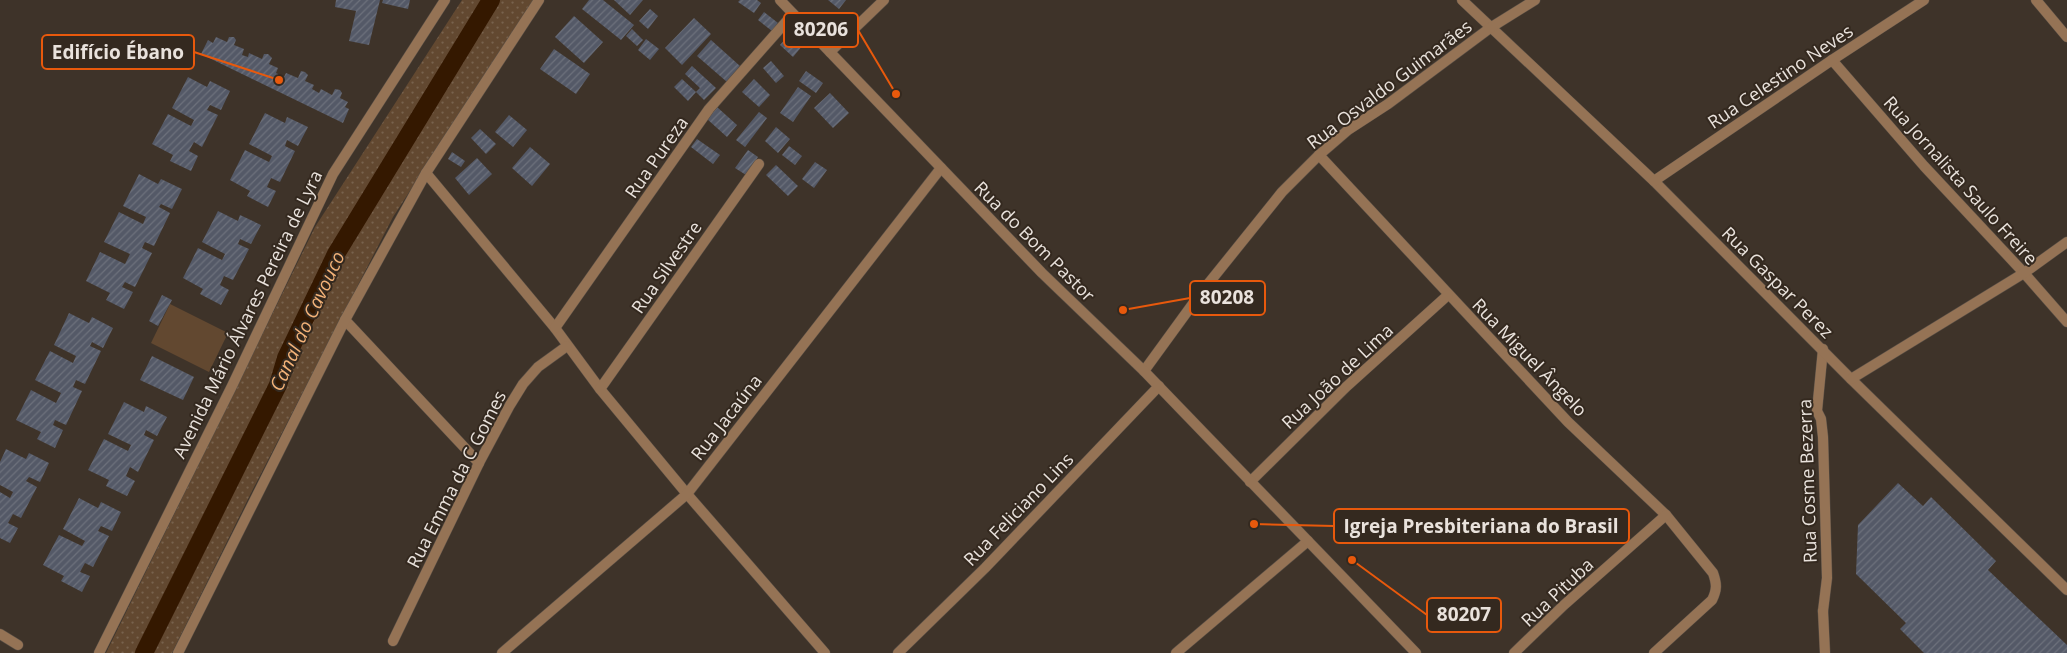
<svg xmlns="http://www.w3.org/2000/svg" width="2067" height="653" font-family="'Open Sans',sans-serif">
  <style>
    .grass { fill: url(#grass-dots) }
    .pitch { fill: #624830 }
    .lines { fill: none; stroke-linecap: round; stroke-linejoin: round }
    .canal { stroke: #341800; stroke-width: 18 }
    .building { fill: url(#building-hatch) }
    .pedestrian-casing { stroke: #594f46; stroke-width: 11 }
    .minor-casing { stroke: #594f46; stroke-width: 11 }
    .tertiary-casing { stroke: #594f46; stroke-width: 11 }
    .pedestrian { stroke: #957355; stroke-width: 10 }
    .minor { stroke: #957355; stroke-width: 10 }
    .tertiary { stroke: #957355; stroke-width: 10 }
    .labels { text-anchor: middle; dominant-baseline: central; stroke-width: 4; stroke-linejoin: round; paint-order: stroke }
    .street-label { font-size: 18px; fill: #e9e2dc; stroke: #34291f }
    .water-label { font-size: 19px; font-style: italic; fill: #f3b278; stroke: #34291f }
    .leader { fill: none; stroke: #e8590c; stroke-width: 2 }
    .callout-dot { fill: #e8590c; stroke: #34291f; stroke-width: 2 }
    .callout { fill: #34291f; stroke: #e8590c; stroke-width: 2 }
    .callout-label { font-size: 19px; text-anchor: middle; font-weight: bold; fill: #e9e2dc }
  </style>
  <defs>
    <pattern id="grass-dots" width="8" height="8" patternUnits="userSpaceOnUse" patternTransform="scale(1.25)"><rect width="8" height="8" fill="#624830"/><path d="M2 2h.1M6 6h.1" fill="none" stroke="#78624d" stroke-width="1.8" stroke-linecap="round"/></pattern>
    <pattern id="building-hatch" width="6" height="6" patternUnits="userSpaceOnUse" patternTransform="scale(1.25)"><rect width="6" height="6" fill="#545967"/><path d="M-1 1l2-2M0 6l6-6M5 7l2-2" fill="none" stroke="#6d717c"/></pattern>
  </defs>
  <rect width="100%" height="100%" fill="#3e3329"/>
  <path class="grass" d="M462,0H534L393,217L251,493L172,653H106L315,227Z"/>
  <path class="pitch" d="M170,304L228,333L209,372L151,343Z"/>
  <g class="lines">
    <path class="canal" d="M144,653L278,385L286,358L336,254L491,0"/>
  </g>
  <g class="building">
    <path d="M336,0H380L369,45L349,41L356,11L335,7Z"/>
    <path d="M383,0H410L408,9L382,3Z"/>
    <path d="M589,0H603L634,25L621,40L582,9Z"/>
    <path d="M614,0H643L630,15Z"/>
    <path d="M740,0H757L761,3L754,13L738,2Z"/>
    <path d="M828,0H846L839,9Z"/>
    <path d="M650,9L658,16L648,29L639,21Z"/>
    <path d="M764,12L778,23L772,31L758,20Z"/>
    <path d="M574,16L603,42L584,63L555,37Z"/>
    <path d="M694,18L711,34L682,65L665,48Z"/>
    <path d="M632,29L643,40L637,46L626,36Z"/>
    <path d="M790,34L803,45L793,57L780,45Z"/>
    <path d="M216,37L227,42L229,37H234L236,40L234,45L244,49L242,55L248,57L249,53L262,59L264,54H268L272,58L269,64L278,68L276,73L284,77L286,73L298,78L301,71L305,72L308,75L305,81L314,85L312,89L319,93L321,89L332,95L335,89L340,90L342,93L340,98L348,102L345,107L349,109L343,123L201,54L208,40L213,43Z"/>
    <path d="M646,39L659,49L650,60L638,50Z"/>
    <path d="M711,40L740,66L727,82L697,56Z"/>
    <path d="M554,49L590,74L576,94L540,69Z"/>
    <path d="M771,61L784,76L776,83L763,68Z"/>
    <path d="M692,66L716,88L704,100L696,92L700,88L685,74Z"/>
    <path d="M806,71L823,83L816,93L799,81Z"/>
    <path d="M188,77L207,87L210,81L230,91L221,110L210,105L207,110L218,115L202,147L194,142L189,151L198,156L191,171L170,161L173,155L152,144L168,114L191,126L194,120L172,108Z"/>
    <path d="M682,79L696,92L688,101L674,87Z"/>
    <path d="M754,79L770,95L759,107L742,92Z"/>
    <path d="M798,87L811,96L793,122L780,113Z"/>
    <path d="M830,93L849,113L833,128L814,108Z"/>
    <path d="M717,107L737,125L727,137L707,119Z"/>
    <path d="M759,112L767,118L745,147L736,140Z"/>
    <path d="M265,113L285,123L287,117L308,127L298,146L287,140L285,146L295,151L280,182L271,178L267,187L276,191L268,207L247,196L250,191L230,180L245,150L269,162L272,156L249,144Z"/>
    <path d="M509,115L527,130L513,147L495,132Z"/>
    <path d="M776,127L790,139L778,153L765,141Z"/>
    <path d="M480,129L496,144L486,154L471,138Z"/>
    <path d="M697,139L720,155L713,164L691,147Z"/>
    <path d="M789,146L802,156L795,165L782,155Z"/>
    <path d="M530,147L550,164L532,186L512,168Z"/>
    <path d="M748,150L758,157L746,175L735,168Z"/>
    <path d="M452,152L465,161L461,167L448,159Z"/>
    <path d="M477,158L492,174L469,195L455,178Z"/>
    <path d="M815,162L827,170L814,188L802,179Z"/>
    <path d="M776,165L798,186L788,196L766,175Z"/>
    <path d="M139,174L158,184L161,179L182,189L172,209L161,204L159,207L170,213L154,246L145,242L142,248L152,253L135,287L125,282L122,287L133,292L124,309L106,300L110,293L86,281L100,252L125,264L130,254L104,242L119,212L143,224L146,217L123,206Z"/>
    <path d="M218,211L238,221L240,215L261,225L251,244L240,239L238,244L249,249L233,280L224,276L220,285L229,290L221,305L200,294L203,289L183,278L198,248L222,260L225,254L202,242Z"/>
    <path d="M162,295L172,300L158,326L149,321Z"/>
    <path d="M69,313L89,323L92,317L113,328L103,348L92,342L90,346L101,351L85,384L76,380L73,387L82,391L66,425L55,420L53,425L63,430L55,448L37,439L41,432L16,420L31,390L56,403L61,393L35,380L50,351L73,363L76,356L54,345Z"/>
    <path d="M152,356L194,377L183,400L140,380Z"/>
    <path d="M124,402L144,412L146,406L167,417L157,436L146,430L144,435L154,440L138,472L130,467L126,476L135,481L127,496L106,486L109,480L88,470L104,439L128,451L131,445L108,434Z"/>
    <path d="M6,449L26,459L29,453L49,463L40,482L29,477L26,481L37,487L21,518L13,514L8,523L18,528L10,543L0,538V492L10,498L13,492L0,485V462Z"/>
    <path d="M1898,483L1923,506L1931,497L1996,561L1988,570L2067,645V653H1924L1900,629L1906,623L1856,574L1858,525Z"/>
    <path d="M79,498L98,508L101,502L121,512L112,531L101,526L98,531L109,536L93,567L85,563L80,572L90,576L82,592L61,581L64,576L43,565L59,535L82,546L85,541L63,529Z"/>
  </g>
  <g class="lines">
    <defs>
      <path id="pedestrian" d="M1823,611L1827,578L1823,437L1821,419L1817,411L1823,349"/>
      <g id="minor">
        <path d="M1462,0L1654,181L1851,379L2067,590"/>
        <path d="M2036,0L2067,37"/>
        <path d="M830,52L884,0"/>
        <path d="M1832,60L1924,166L2024,273L2067,322"/>
        <path d="M1319,155L1568,422L1666,515L1713,573C1717,584 1717,590 1712,600L1654,653"/>
        <path d="M426,173L555,328L600,389L687,494L825,653"/>
        <path d="M1654,181L1832,60L1924,0"/>
        <path d="M345,320L479,463"/>
        <path d="M555,328L709,109L793,14"/>
        <path d="M1144,371L1200,294L1282,192L1319,155L1348,130L1388,104L1490,28L1535,0"/>
        <path d="M1851,379L2024,273L2067,242"/>
        <path d="M600,389L759,164"/>
        <path d="M1250,482L1346,387L1448,295"/>
        <path d="M1823,611L1825,653"/>
        <path d="M0,634L18,645"/>
        <path d="M393,641L479,463L510,405L523,384L538,367L567,346"/>
        <path d="M502,653L687,494L941,168"/>
        <path d="M898,653L985,568L1159,386"/>
        <path d="M1176,653L1308,541"/>
        <path d="M1514,653L1564,605L1666,515"/>
      </g>
      <g id="tertiary">
        <path d="M780,0L1042,273L1144,371L1416,653"/>
        <path d="M99,653L232,386L333,174L445,0"/>
        <path d="M178,653L345,320L426,173L539,0"/>
      </g>
    </defs>
    <use href="#pedestrian" class="pedestrian-casing"/>
    <use href="#minor" class="minor-casing"/>
    <use href="#tertiary" class="tertiary-casing"/>
    <use href="#pedestrian" class="pedestrian"/>
    <use href="#minor" class="minor"/>
    <use href="#tertiary" class="tertiary"/>
  </g>
  <g class="labels">
    <g class="street-label">
      <text transform="translate(1780 76) rotate(-34)">Rua Celestino Neves</text>
      <text transform="translate(1389 84) rotate(-37)">Rua Osvaldo Guimarães</text>
      <text transform="translate(656 157) rotate(-55)">Rua Pureza</text>
      <text transform="translate(1961 180) rotate(48)">Rua Jornalista Saulo Freire</text>
      <text transform="translate(1035 241) rotate(45)">Rua do Bom Pastor</text>
      <text transform="translate(666 267) rotate(-55)">Rua Silvestre</text>
      <text transform="translate(1778 282) rotate(45)">Rua Gaspar Perez</text>
      <text transform="translate(247 314) rotate(-64)">Avenida Mário Álvares Pereira de Lyra</text>
      <text transform="translate(1530 357) rotate(46)">Rua Miguel Ângelo</text>
      <text transform="translate(1337 376) rotate(-43)">Rua João de Lima</text>
      <text transform="translate(726 417) rotate(-52)">Rua Jacaúna</text>
      <text transform="translate(456 479) rotate(-63)">Rua Emma da C Gomes</text>
      <text transform="translate(1807 481) rotate(-92)">Rua Cosme Bezerra</text>
      <text transform="translate(1018 509) rotate(-46)">Rua Feliciano Lins</text>
      <text transform="translate(1557 592) rotate(-43)">Rua Pituba</text>
    </g>
    <g class="water-label">
      <text transform="translate(307 321) rotate(-65)">Canal do Cavouco</text>
    </g>
  </g>
  <path class="leader" d="M896 94L858 30M279 80L194 52M1123 310L1190 298M1254 524L1334 526M1352 560L1427 615"/>
  <g class="callout-dot">
    <circle cx="896" cy="94" r="5"/>
    <circle cx="279" cy="80" r="5"/>
    <circle cx="1123" cy="310" r="5"/>
    <circle cx="1254" cy="524" r="5"/>
    <circle cx="1352" cy="560" r="5"/>
  </g>
  <g class="callout">
    <rect x="784" y="13" width="74" height="34" rx="5"/>
    <rect x="42" y="35" width="152" height="34" rx="5"/>
    <rect x="1190" y="281" width="75" height="34" rx="5"/>
    <rect x="1334" y="509" width="295" height="34" rx="5"/>
    <rect x="1427" y="598" width="74" height="34" rx="5"/>
  </g>
  <g class="callout-label">
    <text x="821" y="36">80206</text>
    <text x="118" y="59">Edifício Ébano</text>
    <text x="1227" y="304">80208</text>
    <text x="1481" y="533">Igreja Presbiteriana do Brasil</text>
    <text x="1464" y="621">80207</text>
  </g>
</svg>
